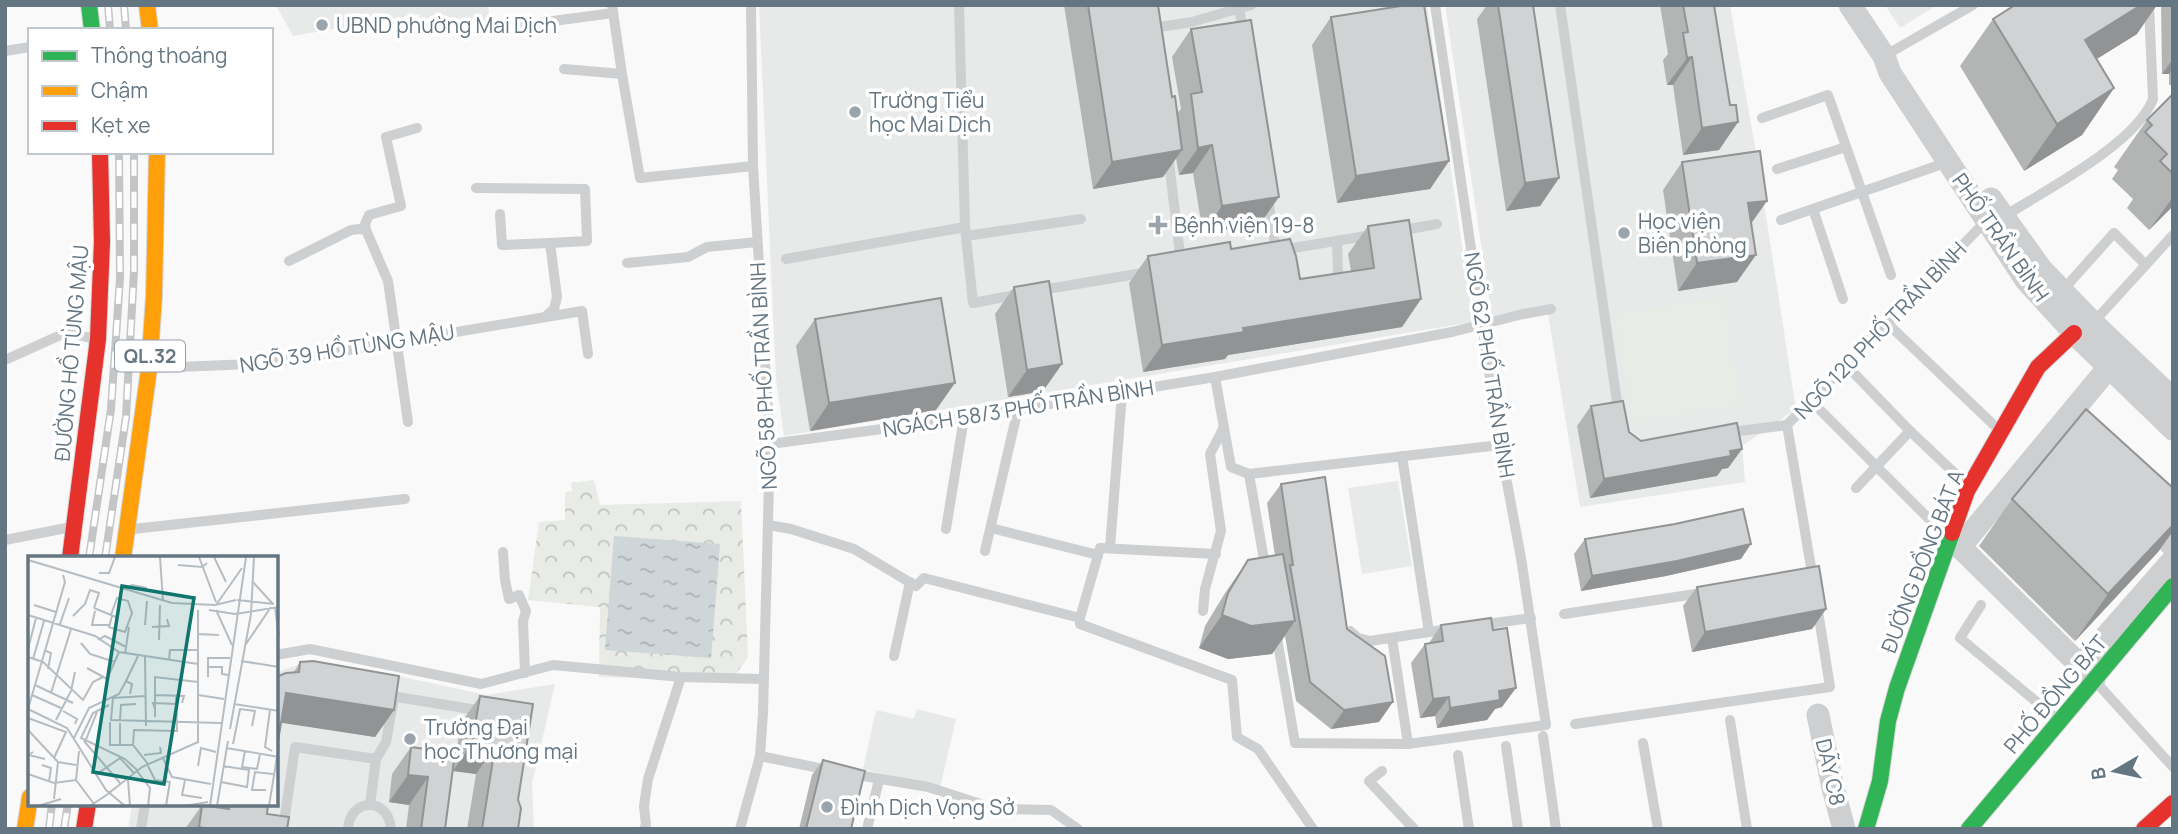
<svg xmlns="http://www.w3.org/2000/svg" width="2178" height="834" font-family="Manrope,sans-serif">
  <style>
    .built { fill: #e8e9e9 }
    .park { fill: url(#park-crowns) }
    .garden { fill: #e8ebe6 }
    .water { fill: url(#water-ripples) }
    .lines { fill: none; stroke-linecap: round; stroke-linejoin: round }
    .fast-casing { stroke: #d5d6d7; stroke-width: 18 }
    .slow-casing { stroke: #d5d6d7; stroke-width: 18 }
    .jam-casing { stroke: #d5d6d7; stroke-width: 18 }
    .lane { stroke: #cecfd0; stroke-width: 10 }
    .street { stroke: #cecfd0; stroke-width: 23 }
    .fast { stroke: #30b455; stroke-width: 16 }
    .slow { stroke: #ff9f0a; stroke-width: 16 }
    .jam { stroke: #e5322d; stroke-width: 16 }
    .rail-casing { stroke: #c3c5c6; stroke-width: 8 }
    .rail { stroke: #fff; stroke-width: 5; stroke-dasharray: 16; stroke-linecap: butt }
    .wall { fill: #b3b5b5 }
    .shaded-wall { fill: #929394 }
    .building { fill: #d0d2d3; stroke: #929394; stroke-width: 2 }
    .poi-dot { fill: #99a4ac; stroke: #fff; stroke-width: 2.5 }
    .labels { text-anchor: middle; dominant-baseline: central; stroke-width: 7; stroke-linejoin: round; paint-order: stroke }
    .shield { fill: #fff; stroke: #939fa8; stroke-width: 2 }
    .shield-label { font-size: 19px; font-weight: bold; fill: #657683 }
    .poi-label { font-size: 21px; fill: #657683; stroke: #fff; text-anchor: start }
    .street-label { font-size: 21px; fill: #657683; stroke: #fff }
    .inset-road { fill: none; stroke: #b5bdc3; stroke-width: 2 }
    .view { fill: #0f766e; fill-opacity: 0.15; stroke: #0f766e; stroke-width: 3.5 }
    .inset-edge { fill: none; stroke: #657683; stroke-width: 3.5 }
  </style>
  <defs>
    <pattern id="park-crowns" width="20" height="18" patternUnits="userSpaceOnUse" patternTransform="scale(1.75)"><rect width="20" height="18" fill="#e8ebe6"/><path d="M2 6a3 3 0 1 1 6 0M12 15a3 3 0 1 1 6 0" fill="none" stroke="#c0c3c0"/></pattern>
    <pattern id="water-ripples" width="26" height="14" patternUnits="userSpaceOnUse" patternTransform="scale(1.75)"><rect width="26" height="14" fill="#ced6d9"/><path d="M2 4q2-2 4 0t4 0M15 11q2-2 4 0t4 0" fill="none" stroke="#abb2b5"/></pattern>
  </defs>
  <rect width="100%" height="100%" fill="#f9f9f9"/>
  <g class="built">
    <path d="M276,5H488L490,19L423,33L419,14L293,36Z"/>
    <path d="M759,5H1427L1473,322L784,436L776,379Z"/>
    <path d="M1445,5H1730L1757,158L1796,409L1742,446L1745,482L1580,507L1547,308L1492,317Z"/>
    <path d="M1885,5H1937L1900,28Z"/>
    <path d="M1398,481L1412,566L1362,574L1348,488Z"/>
    <path d="M306,662L376,671L486,695L555,684L532,784L534,829H128L132,804H276L277,672Z"/>
    <path d="M917,709L956,719L940,788L863,769L876,710L914,719Z"/>
  </g>
  <path class="park" d="M594,480L600,505L741,501L748,657L731,681L599,677L600,607L528,600L539,522L565,520V492L572,491L571,483Z"/>
  <path class="garden" d="M1723,297L1741,405L1633,423L1615,315Z"/>
  <path class="water" d="M614,536L720,544L711,658L605,650Z"/>
  <g class="lines">
    <defs>
      <g id="fast">
        <path d="M89,5L92,30"/>
        <path d="M1866,829L1880,781L1888,721L1897,688L1952,533"/>
        <path d="M1969,829L2173,586"/>
      </g>
      <g id="slow">
        <path d="M147,5L150,30"/>
        <path d="M123,558L149,369L154,296L157,152"/>
        <path d="M25,829L30,797"/>
      </g>
      <g id="jam">
        <path d="M1952,533L1967,491L2038,367L2074,333"/>
        <path d="M70,558L98,339L102,242L100,152"/>
        <path d="M84,829L88,804"/>
        <path d="M2144,829L2173,803"/>
      </g>
    </defs>
    <use href="#fast" class="fast-casing"/>
    <use href="#slow" class="slow-casing"/>
    <use href="#jam" class="jam-casing"/>
    <g class="lane">
      <path d="M612,5L622,74L640,178L753,166"/>
      <path d="M959,5L965,227L973,303L1020,294"/>
      <path d="M1239,5L1243,35"/>
      <path d="M1560,5L1619,416"/>
      <path d="M523,25L613,13"/>
      <path d="M1153,28L1192,22L1251,5"/>
      <path d="M5,51L30,47"/>
      <path d="M1884,56L1973,5"/>
      <path d="M564,69L622,74"/>
      <path d="M1762,118L1828,95L1891,275"/>
      <path d="M1168,154L1181,263"/>
      <path d="M1777,169L1846,147"/>
      <path d="M476,188L585,189L587,241L550,243"/>
      <path d="M1268,199L1277,256"/>
      <path d="M1813,209L1843,299"/>
      <path d="M500,214L502,245L550,243L557,297L554,309L545,317"/>
      <path d="M2003,217C2044,191 2136,144 2153,99L2149,5"/>
      <path d="M1781,220L1948,162"/>
      <path d="M366,230L365,224L369,215L401,206L386,137L417,128"/>
      <path d="M1398,231L1437,224"/>
      <path d="M966,236L1081,219"/>
      <path d="M1281,250L1372,235"/>
      <path d="M786,259L965,227"/>
      <path d="M289,261L351,230L360,229L366,230L388,281L408,422"/>
      <path d="M627,263L688,257L707,247L757,242"/>
      <path d="M1330,284L1338,274L1337,241"/>
      <path d="M1036,291L1148,272"/>
      <path d="M2062,291L2114,233L2146,265"/>
      <path d="M1887,323L1998,429"/>
      <path d="M2092,324L2173,235"/>
      <path d="M5,360L65,333L92,338"/>
      <path d="M1846,365L1910,431L1967,485"/>
      <path d="M155,368L271,363L582,311L588,354"/>
      <path d="M1215,377L1231,467L1249,474L1500,445"/>
      <path d="M1811,401L1947,537"/>
      <path d="M1724,433L1787,425"/>
      <path d="M770,444L964,418L1215,377L1452,332L1523,314L1551,309"/>
      <path d="M1402,456L1429,632"/>
      <path d="M1249,474L1266,571"/>
      <path d="M1856,488L1910,431"/>
      <path d="M768,525L791,529L854,549L916,586L924,578L1080,618"/>
      <path d="M991,528L1098,555"/>
      <path d="M133,529L405,499"/>
      <path d="M946,529L964,418"/>
      <path d="M5,540L66,528"/>
      <path d="M1110,548L1122,393"/>
      <path d="M985,551L1018,409"/>
      <path d="M503,552L505,580L509,599L519,595L526,611L523,621L525,673"/>
      <path d="M1216,554L1100,548L1080,618V624L1232,680L1237,737L1258,749L1313,829"/>
      <path d="M1813,579L1787,425L1987,220"/>
      <path d="M1981,605L1960,638L2057,719"/>
      <path d="M1203,611L1205,589L1221,531L1210,454L1224,427"/>
      <path d="M1564,614L1702,593"/>
      <path d="M1479,625L1531,618"/>
      <path d="M1350,631L1358,638L1370,641L1449,629"/>
      <path d="M1276,632L1295,743L1408,744L1546,725L1521,558L1500,445L1435,5"/>
      <path d="M1392,638L1408,744"/>
      <path d="M276,655L310,649L481,684L553,665L681,677L762,679"/>
      <path d="M894,656L910,582"/>
      <path d="M2095,681L2173,767"/>
      <path d="M385,695L483,711"/>
      <path d="M1730,720L1747,829"/>
      <path d="M1575,724L1830,687L1817,605"/>
      <path d="M1543,736L1556,829"/>
      <path d="M1643,743L1658,829"/>
      <path d="M1506,746L1518,829"/>
      <path d="M1458,755L1469,829"/>
      <path d="M760,756L829,770"/>
      <path d="M1382,771L1369,781L1414,829"/>
      <path d="M852,774L928,787L996,809L1051,810L1078,829"/>
      <path d="M370,805L376,759L386,742L393,703"/>
      <path d="M141,829L145,804"/>
      <path d="M283,829L295,747L376,759"/>
      <path d="M348,829C350,797 389,797 391,829"/>
      <path d="M644,829L646,825L644,806L648,779L681,677"/>
      <path d="M740,829L760,756L763,713L770,444L753,166L751,5"/>
      <path d="M867,829L879,780"/>
    </g>
    <g class="street">
      <path d="M1850,5L1884,56L1890,73L2026,280L2079,338L2173,429"/>
      <path d="M1991,199L2041,269L2093,323L2173,399"/>
      <path d="M2145,519L2173,546"/>
      <path d="M2080,666L2173,560"/>
      <path d="M2094,679L1960,547L2109,367"/>
      <path d="M1818,715L1833,788L1844,829"/>
    </g>
    <use href="#fast" class="fast"/>
    <use href="#slow" class="slow"/>
    <use href="#jam" class="jam"/>
    <defs>
      <g id="rail">
        <path d="M108,5L110,30"/>
        <path d="M124,5L126,30"/>
        <path d="M89,558L111,409L120,278L119,152"/>
        <path d="M105,558L126,417L134,271V152"/>
        <path d="M49,829L52,804"/>
        <path d="M64,829L68,804"/>
      </g>
    </defs>
    <use href="#rail" class="rail-casing"/>
    <use href="#rail" class="rail"/>
  </g>
  <g class="wall">
    <path d="M1064,5H1158L1172,97L1177,113L1181,109L1172,57L1191,29L1260,224L1203,233L1193,173L1179,175L1176,158L1163,177L1093,189Z"/>
    <path d="M1487,5H1533L1559,178L1540,206L1506,211L1477,19Z"/>
    <path d="M1660,5H1714L1730,105L1738,122L1719,150L1683,155L1673,85H1667L1663,60L1668,54Z"/>
    <path d="M2161,5H2173V85H2169V74H2162Z"/>
    <path d="M1331,17L1449,161L1430,189L1337,203L1312,45Z"/>
    <path d="M1993,19L2137,34L2096,59L2114,88L2082,135L2024,171L1960,66Z"/>
    <path d="M2173,94V206L2149,230L2127,208L2133,199L2112,179L2118,170L2114,167L2147,120Z"/>
    <path d="M1682,162L1751,223L1737,282L1678,291L1663,190Z"/>
    <path d="M1368,226L1421,299L1402,327L1228,355L1225,359L1143,372L1129,283L1148,256L1231,249L1300,279L1351,271L1348,254Z"/>
    <path d="M1014,287L1062,364L1043,391L1008,397L995,314Z"/>
    <path d="M815,319L936,410L810,431L796,346Z"/>
    <path d="M1591,406L1641,441L1742,449L1728,468L1722,469L1717,476L1590,498L1577,426Z"/>
    <path d="M1281,484L1347,629L1379,722L1331,729L1296,701L1285,636L1272,654L1228,659L1199,648L1205,626L1225,593L1248,560L1275,556L1267,503Z"/>
    <path d="M2173,488V531L2158,552L2075,641L1979,546L2012,499Z"/>
    <path d="M1585,539L1741,559L1666,576L1581,591L1574,554Z"/>
    <path d="M1697,587L1826,609L1812,629L1692,652L1683,606Z"/>
    <path d="M1441,625L1502,707L1495,709L1487,720L1437,728L1435,716L1420,718L1411,663L1425,644L1429,643Z"/>
    <path d="M300,662L394,710L375,737L281,722L276,677L294,672Z"/>
    <path d="M480,696L518,800V829H467L476,774L453,771L461,723Z"/>
    <path d="M411,747L455,753L445,829H406L409,805L389,802L392,774Z"/>
    <path d="M823,760L851,829H799L812,775Z"/>
    <path d="M215,804H268L267,814L287,829H185L202,805L214,807Z"/>
  </g>
  <g class="shaded-wall">
    <path d="M2141,5H2157L2137,34L2052,87L2085,40Z"/>
    <path d="M1692,57L1673,85H1667L1687,58Z"/>
    <path d="M2173,59V69L2169,74H2162Z"/>
    <path d="M2114,88L2082,135L2024,171L2057,124Z"/>
    <path d="M1738,122L1719,150L1683,155L1702,128Z"/>
    <path d="M1212,145L1193,173L1179,175L1198,148Z"/>
    <path d="M1182,150L1163,177L1093,189L1112,162Z"/>
    <path d="M1449,161L1430,189L1337,203L1356,176Z"/>
    <path d="M1559,178L1540,206L1506,211L1525,183Z"/>
    <path d="M1279,197L1260,224L1203,233L1222,206Z"/>
    <path d="M2173,197V206L2149,230Z"/>
    <path d="M1767,201L1748,228V203Z"/>
    <path d="M1756,255L1737,282L1678,291L1697,263Z"/>
    <path d="M1421,299L1402,327L1228,355L1225,359L1143,372L1162,345L1243,328Z"/>
    <path d="M1062,364L1043,391L1008,397L1027,370Z"/>
    <path d="M955,383L936,410L810,431L829,403Z"/>
    <path d="M1742,449L1728,468L1722,469L1717,476L1590,498L1604,479Z"/>
    <path d="M2173,525V531L2158,552L2075,641L2108,594Z"/>
    <path d="M1751,544L1741,559L1666,576L1581,591L1592,576Z"/>
    <path d="M1826,609L1812,629L1692,652L1705,632Z"/>
    <path d="M1222,615L1295,621L1272,654L1228,659L1199,648Z"/>
    <path d="M1516,688L1502,707L1495,709L1487,720L1437,728L1450,708L1499,691Z"/>
    <path d="M286,693L394,710L375,737L276,722Z"/>
    <path d="M1449,697L1435,716L1420,718L1433,699Z"/>
    <path d="M1393,702L1379,722L1331,729L1344,710Z"/>
    <path d="M472,743L495,747L476,774L453,771Z"/>
    <path d="M408,775L428,777L409,805L389,802Z"/>
  </g>
  <g class="building">
    <path d="M1088,5H1158L1172,97L1175,96L1182,150L1112,162Z"/>
    <path d="M1407,5H1424L1449,161L1356,176L1331,17Z"/>
    <path d="M1498,5H1533L1559,178L1525,183Z"/>
    <path d="M1683,5H1714L1730,105H1736L1738,122L1702,128L1692,57L1687,58L1683,33L1688,32Z"/>
    <path d="M2015,5H2141L2085,40L2114,88L2057,124L1993,19Z"/>
    <path d="M1251,20L1279,197L1222,206L1212,145L1198,148L1191,94L1202,92L1191,29Z"/>
    <path d="M2173,94V174L2160,161L2167,154L2145,132L2152,125L2147,120Z"/>
    <path d="M1760,151L1767,201L1748,203L1756,255L1697,263L1682,162Z"/>
    <path d="M1409,220L1421,299L1243,328L1244,332L1162,345L1148,256L1230,242L1231,249L1290,239L1296,256L1300,279L1374,268L1368,226Z"/>
    <path d="M1049,281L1062,364L1027,370L1014,287Z"/>
    <path d="M941,298L955,383L829,403L815,319Z"/>
    <path d="M1623,401L1629,432L1641,441L1737,423L1742,449L1730,451L1731,456L1604,479L1591,406Z"/>
    <path d="M2086,409L2173,488V525L2108,594L2012,499Z"/>
    <path d="M1325,477L1347,629L1385,656L1393,702L1344,710L1310,682L1290,565H1293L1281,484Z"/>
    <path d="M1743,509L1751,544L1677,561L1592,576L1585,539L1675,524Z"/>
    <path d="M1283,554L1295,621L1251,626L1222,615L1228,593L1248,560Z"/>
    <path d="M1819,566L1826,609L1705,632L1697,587Z"/>
    <path d="M1491,618L1493,630L1507,628L1516,688L1499,691L1500,700L1450,708L1449,697L1433,699L1425,644L1443,641L1441,625Z"/>
    <path d="M313,661L399,676L394,710L286,693L276,753V677L286,673L299,672L300,662Z"/>
    <path d="M480,696L533,704L518,800L521,808L518,829H482L495,747L472,743Z"/>
    <path d="M411,747L455,753L445,829H421L428,777L408,775Z"/>
    <path d="M823,760L865,771L851,829H806Z"/>
    <path d="M229,804H268L267,814L289,817L287,829H208L199,827L202,805L229,809Z"/>
  </g>
  <g class="poi-dot">
    <circle cx="322" cy="25" r="7"/>
    <circle cx="855" cy="112" r="7"/>
    <path d="M1154.5 214.5h7v7h7v7h-7v7h-7v-7h-7v-7h7z"/>
    <circle cx="1624" cy="233" r="7"/>
    <circle cx="410" cy="739" r="7"/>
    <circle cx="827" cy="807" r="7"/>
  </g>
  <g class="labels">
    <rect class="shield" x="115" y="340.5" width="70" height="31" rx="5"/>
    <g class="shield-label">
      <text x="150" y="356">QL.32</text>
    </g>
    <g class="poi-label">
      <text x="336" y="25">UBND phường Mai Dịch</text>
      <text x="869" y="100">Trường Tiểu<tspan x="869" dy="24">học Mai Dịch</tspan></text>
      <text x="1638" y="221">Học viện<tspan x="1638" dy="24">Biên phòng</tspan></text>
      <text x="1174" y="225">Bệnh viện 19-8</text>
      <text x="424" y="727">Trường Đại<tspan x="424" dy="24">học Thương mại</tspan></text>
      <text x="841" y="807">Đình Dịch Vọng Sở</text>
    </g>
    <g class="street-label">
      <text transform="translate(2001 237) rotate(55)">PHỐ TRẦN BÌNH</text>
      <text transform="translate(1880 330) rotate(-46)">NGÕ 120 PHỐ TRẦN BÌNH</text>
      <text transform="translate(347 348) rotate(-9)">NGÕ 39 HỒ TÙNG MẬU</text>
      <text transform="translate(71 353) rotate(-85)">ĐƯỜNG HỒ TÙNG MẬU</text>
      <text transform="translate(1490 365) rotate(81)">NGÕ 62 PHỐ TRẦN BÌNH</text>
      <text transform="translate(763 376) rotate(-93)">NGÕ 58 PHỐ TRẦN BÌNH</text>
      <text transform="translate(1018 408) rotate(-9)">NGÁCH 58/3 PHỐ TRẦN BÌNH</text>
      <text transform="translate(1922 561) rotate(-69)">ĐƯỜNG ĐỒNG BÁT A</text>
      <text transform="translate(2055 694) rotate(-50)">PHỐ ĐỒNG BÁT</text>
      <text transform="translate(1831 772) rotate(77)">DÃY C8</text>
    </g>
  </g>
  <g transform="translate(28 556)">
    <rect width="250" height="250" fill="#f9f9f9"/>
    <path class="inset-road" d="M132,1L135,45M171,1L188,46M186,1L198,26M0,4L144,47L187,49L208,44M150,9L174,11L179,7M71,17H81L87,1M224,25L245,48M97,33L104,29L119,32M209,44L246,48M6,49L28,56M188,49L214,12M247,51L251,81M66,52L88,61M181,54L207,58M188,54L204,89M67,55L64,69H81M207,58L251,51M0,59L67,80L91,96L170,108M83,59L89,42L100,45L104,57L97,76L81,71L84,60M45,60L57,48L62,34L71,37L66,52M32,68L41,42M117,69L119,45M124,71L141,70L139,63M170,78L191,79M70,84L77,80L98,91M131,84L132,49M53,87L62,98L87,106M218,88L243,51M0,93L8,62M18,95L23,97L20,113M97,98L101,71M0,101L15,106L55,144L65,126L75,121M117,101L118,170M5,103L16,65M141,104L142,94H170M213,105L251,111M180,111H194V118L200,119M59,112L79,123L91,96M180,121V102H202M98,125L110,100M7,129L45,147M23,137L43,73M4,139L33,152M127,139L156,140L154,147M170,139L196,143M117,140L85,142L83,164L193,167M206,148L251,155M81,149L65,157L53,182L97,203L109,214M0,153L37,26L35,19M0,153L39,172L78,234L97,250M127,153L125,147L150,148M242,154L237,191L244,195M35,155L49,163L47,168M127,161V121L170,126M0,162L38,176L26,202M28,164L43,135L47,116M92,164L93,149L108,148M82,166V189H105L120,208M202,173L223,58L226,1M0,174L30,206L48,209M46,182L61,152L91,138L98,125L104,128L102,138M56,185L92,227M57,186L69,156M205,188L212,153L227,155L224,170M92,189V167M105,189L106,174L149,175L148,140M198,192L251,201M51,195L48,224L66,248M217,195L214,211L229,213L232,198M5,196L1,199L17,203M116,199L133,197L132,191M135,202L144,221L183,228M14,209L23,212L21,226M120,210L127,224L142,226M170,210L173,192L188,196M109,215L122,232L120,250M0,218L26,227L48,224M69,218L92,202L106,217M100,224L102,250M157,224L154,239L174,242M193,226L219,231L221,214L195,210M238,234H224L227,216L245,218M81,237L114,211L170,186V54M26,243L30,206M10,250L33,243M62,250L83,236M138,250L142,225M157,250L180,246M182,250L218,1M189,250L200,185M241,250L251,189"/>
    <path class="view" d="M94,30L166,42L136,228L65,216Z"/>
    <rect width="250" height="250" class="inset-edge"/>
  </g>
  <rect width="2178" height="834" fill="none" stroke="#657683" stroke-width="14"/>
  <rect x="28" y="28" width="245" height="126" fill="#ffffff" stroke="#c1c8cd" stroke-width="2"/>
  <rect x="42" y="51" width="35" height="10" fill="#30b455" stroke="#c1c8cd" stroke-width="2"/>
  <text x="91" y="63" font-size="21" fill="#657683">Thông thoáng</text>
  <rect x="42" y="86" width="35" height="10" fill="#ff9f0a" stroke="#c1c8cd" stroke-width="2"/>
  <text x="91" y="98" font-size="21" fill="#657683">Chậm</text>
  <rect x="42" y="121" width="35" height="10" fill="#e5322d" stroke="#c1c8cd" stroke-width="2"/>
  <text x="91" y="133" font-size="21" fill="#657683">Kẹt xe</text>
  <g transform="translate(2115 771) rotate(261)" stroke="#ffffff" stroke-width="5" paint-order="stroke">
  <path d="M0-5L12 26L0 18L-12 26Z" fill="#657683"/>
  <text y="-10" font-size="19" font-weight="bold" text-anchor="middle" fill="#657683">B</text>
  </g>
</svg>
